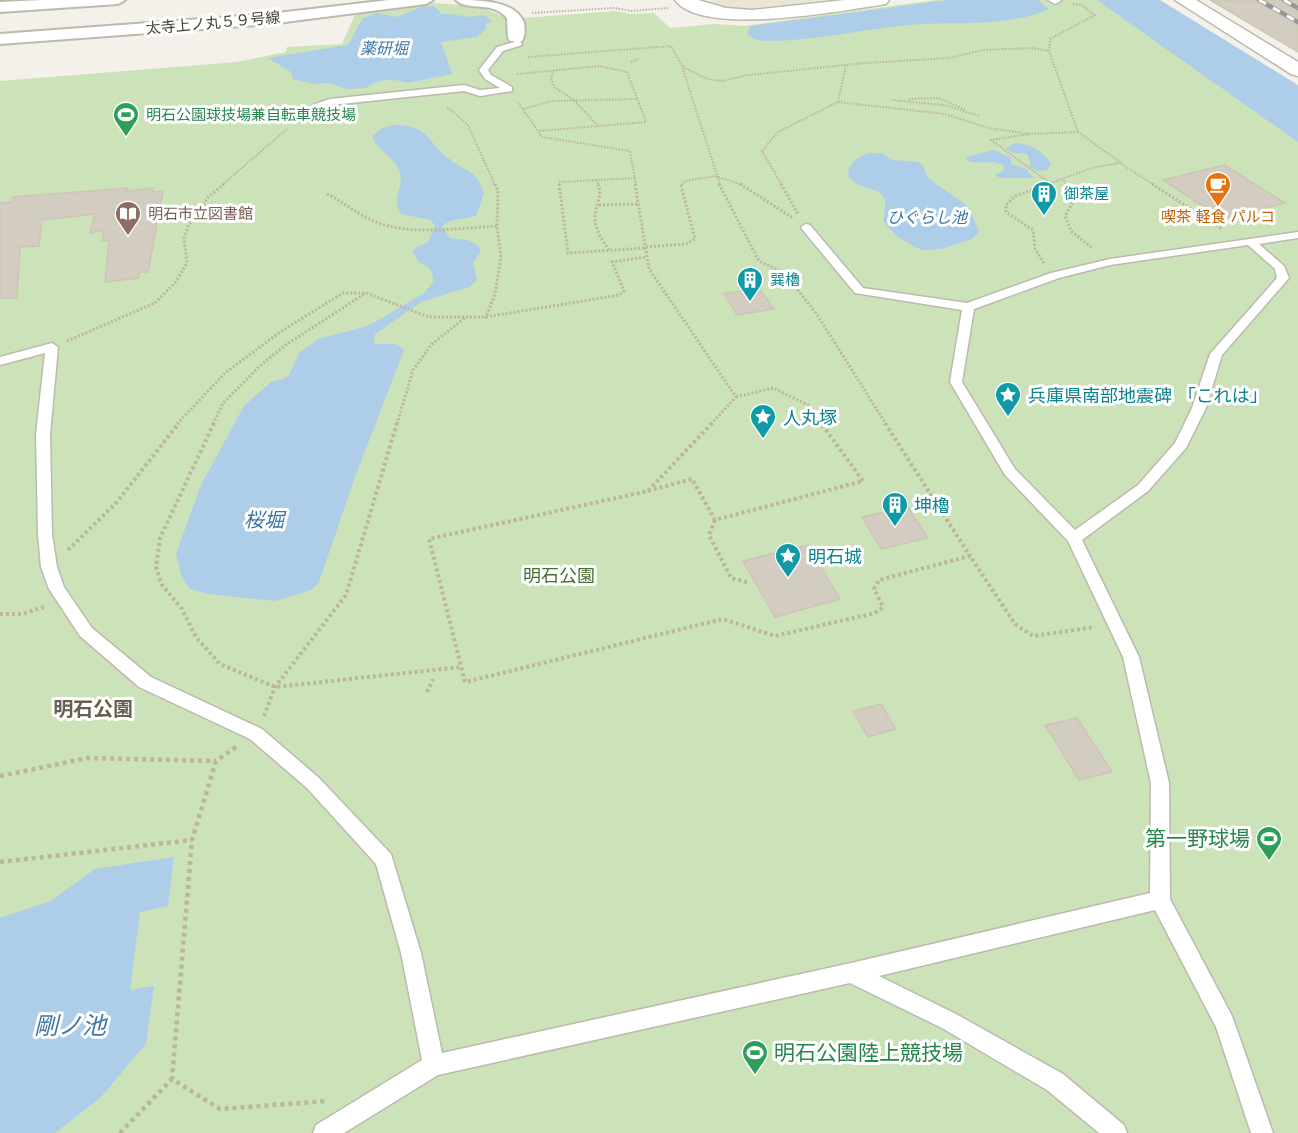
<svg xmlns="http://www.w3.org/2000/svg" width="1298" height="1133" font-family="'DejaVu Sans','Noto Sans JP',sans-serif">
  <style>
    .education { fill: #eae6d6 }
    .green { fill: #cce2b8 }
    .water { fill: #aecde8 }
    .building { fill: #d3cdc1; stroke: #cdc5b5; stroke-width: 1.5 }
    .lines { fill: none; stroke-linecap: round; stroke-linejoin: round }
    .service-casing { stroke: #bdb9ae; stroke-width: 3 }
    .pedestrian-casing { stroke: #bdb9ae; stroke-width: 3 }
    .minor-casing { stroke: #bdb9ae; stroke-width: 4 }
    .tertiary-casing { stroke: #bdb9ae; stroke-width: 3 }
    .path-far3 { stroke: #bdb5a1; stroke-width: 2; stroke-dasharray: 1.5 1.5; stroke-linecap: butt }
    .path-far2 { stroke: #bdb5a1; stroke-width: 3; stroke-dasharray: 2 2; stroke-linecap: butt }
    .path-far1 { stroke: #bdb5a1; stroke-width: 4; stroke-dasharray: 3 3; stroke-linecap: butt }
    .path { stroke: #bdb5a1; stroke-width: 4.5; stroke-dasharray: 4 4; stroke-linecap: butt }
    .service { fill: #fff; fill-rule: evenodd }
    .pedestrian { fill: #fff; fill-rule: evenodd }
    .minor { fill: #fff; fill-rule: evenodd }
    .tertiary { fill: #fff; fill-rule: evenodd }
    .rail-casing { stroke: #979797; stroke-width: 4.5 }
    .rail { stroke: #fff; stroke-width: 3; stroke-dasharray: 8; stroke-linecap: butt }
    .labels { text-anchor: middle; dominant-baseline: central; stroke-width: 6; stroke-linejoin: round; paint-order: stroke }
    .far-street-label { font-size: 15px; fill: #464239; stroke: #fff }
    .far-leisure-label { font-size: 15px; fill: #27864d; stroke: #fff; text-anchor: start }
    .far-culture-label { font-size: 15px; fill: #0d838f; stroke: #fff; text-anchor: start }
    .far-education-label { font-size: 15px; fill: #785e54; stroke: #fff; text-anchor: start }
    .far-food-label { font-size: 15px; fill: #c56008; stroke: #fff }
    .far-water-label { font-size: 16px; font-style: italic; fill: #3f74a5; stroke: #fff }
    .culture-label { font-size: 18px; fill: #0d838f; stroke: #fff; text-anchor: start }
    .park-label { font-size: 18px; fill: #477133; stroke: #fff }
    .water-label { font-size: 20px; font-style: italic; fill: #3f74a5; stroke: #fff }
    .neighbourhood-label { font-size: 20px; font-weight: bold; fill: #676052; stroke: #fff }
    .near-leisure-label { font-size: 21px; fill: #27864d; stroke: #fff; text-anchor: end }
    .near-water-label { font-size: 24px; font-style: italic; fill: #3f74a5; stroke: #fff }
  </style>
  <rect width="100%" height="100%" fill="#f3f1ea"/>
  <path class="education" d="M711,0H827L739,10L717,7Z"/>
  <path class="green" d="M936,0H1156L1298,88V1133H0V81L237,62L286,52L287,47L342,44L356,12L432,3L477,6L510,19L616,11L631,14L654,13L670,28L714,24L744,26Z"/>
  <g class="water">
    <path d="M949,0H1038L1049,9C1007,28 954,21 909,25C862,29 815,41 768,41C760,41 753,40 747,34L751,26Z"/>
    <path d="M1097,0H1160L1298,85V142Z"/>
    <path d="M434,6L442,14C460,14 466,19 484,15L492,21L485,25L487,28L477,37L441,42L452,74L407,83C396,78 375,79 367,88L346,89L328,83L314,84L293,79L291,72L268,58L348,45L363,18L377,13L397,17L421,7Z"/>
    <path d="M395,125C430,126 425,139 448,158C466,173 475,167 484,193L476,216L450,221L442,226L450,238L467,240L479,246L480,252L473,263L477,280L469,287L421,302L375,334L374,344H395L404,350L355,477L319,582L311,590L275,601L208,594L190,589L181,575L176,554L201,485L244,406L271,382L283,379L289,375L300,352L318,339L364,327L377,321L424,293L433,282C435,273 428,264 419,263L412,250L428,242L435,226L431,220L401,214C391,200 404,188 400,173C395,156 377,152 372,136L382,128Z"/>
    <path d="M1015,143C1030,144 1042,151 1051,163L1048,170L1037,171L1029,166L1031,165L1027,154C1019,152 1012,156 1006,148Z"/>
    <path d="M994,150L1011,158V164L1025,168L1034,178H1000L995,175L1004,171L1003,165C992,159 980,165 968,161L966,157Z"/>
    <path d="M869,153H881L893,160L918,162L923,166L928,178L969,207L979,232L972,239L941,249L921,250L898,237L883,221C893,181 868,196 849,178C846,164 857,157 869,153Z"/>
    <path d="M174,857L168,906L140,912L130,990L154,986L146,1044L100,1098L55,1133H0V918L51,901L95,869Z"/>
  </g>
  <g class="building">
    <path d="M1210,0H1298V52Z"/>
    <path d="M1224,165L1285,203L1222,219L1163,180Z"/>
    <path d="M128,188L126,191L153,188V192L163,191L148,272H140L138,278L105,282L109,241H102L104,230L90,233L95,214L42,220L39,246L20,247L17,298H0V203L12,202L13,197Z"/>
    <path d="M759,288L774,309L737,315L724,294Z"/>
    <path d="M908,507L928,538L881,549L862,517Z"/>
    <path d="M808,545L840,599L775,617L743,561Z"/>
    <path d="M881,704L896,729L868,737L853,711Z"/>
    <path d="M1077,718L1112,772L1079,780L1045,725Z"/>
  </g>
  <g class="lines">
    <defs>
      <g id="service">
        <path d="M513,36H519L522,45L503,51L488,70L491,75L512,87V91L480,96L464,91L331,105L321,108L302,122L294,120L315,104L330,99L464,85L480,90L500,88L485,79L479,70L497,47L514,42Z"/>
        <path d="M806,224L810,225L863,288L967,303L1051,273L1110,259L1298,232V238L1259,244L1284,266L1289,278L1222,355L1206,408L1186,448L1148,491L1082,540L1139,657L1169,783L1170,899L1232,1016L1273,1133H1251L1216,1027L1155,910L879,976L956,1014L1063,1074L1124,1125L1127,1133H1099L1047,1090L942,1028L850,983L438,1075L344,1133H313L316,1125L422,1060L401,953L376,864L307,788L250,739L139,687L80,636L49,589L41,567L38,534L36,434L45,353L0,365V357L52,343L58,347L50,434L52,534L57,567L64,587L92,628L151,677L262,729L319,778L391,854L421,953L442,1053L851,963L1150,893L1151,783L1123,657L1068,541L1005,475L950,382L962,310L855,293L802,229L801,227ZM1248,245L1275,269L1277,278L1210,354L1192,408L1175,443L1138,485L1075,530L1015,469L962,382L974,309L1059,278L1110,265Z"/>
      </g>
      <path id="pedestrian" d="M1048,0H1060L1061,1L1055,4Z"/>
      <g id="minor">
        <path d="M42,0H125L118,4L0,12V2Z"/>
        <path d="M389,0H433L426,4L269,24L0,44V34L269,14Z"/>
        <path d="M456,0C478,0 516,0 524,23C525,29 525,36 522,41H510L508,38L507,18C492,0 468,12 456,0Z"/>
      </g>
      <g id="tertiary">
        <path d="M675,0H698L726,8L752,10L845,0H889L886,4L880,5C839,11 702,37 675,0Z"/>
        <path d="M1175,0H1196L1298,62V76L1291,74Z"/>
      </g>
    </defs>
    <use href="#service" class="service-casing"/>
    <use href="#pedestrian" class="pedestrian-casing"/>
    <use href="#minor" class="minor-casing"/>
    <use href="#tertiary" class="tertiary-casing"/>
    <g class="path-far3">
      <path d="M1073,4L1081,5L1095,15L1050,39L1049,51L1078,132L1120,162"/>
      <path d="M532,13L614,8L632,11L668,8"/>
      <path d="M528,57L671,46L682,66L720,185"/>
      <path d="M631,62L639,59"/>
      <path d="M683,67L707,79L722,81L748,75L865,63L949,58L983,50L1032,48L1049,51"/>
      <path d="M554,70L551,78L554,87L574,100L597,125"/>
      <path d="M517,74L599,66L627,72L646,122L539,131"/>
      <path d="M909,99L939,98L966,110"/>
      <path d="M892,100L944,105L980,116"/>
      <path d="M518,102L542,137L630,151L636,185"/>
      <path d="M838,102L945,114L989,128L1030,134"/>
      <path d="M447,107L468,125L495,185"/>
      <path d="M523,109L552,101L637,99"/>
      <path d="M596,180L599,185"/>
      <path d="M1064,180L1066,185"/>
      <path d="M1050,183L991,140L1030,134L1078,132"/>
      <path d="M222,185L287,129"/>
      <path d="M559,185V182L635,178"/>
      <path d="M682,185L685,181L715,176L743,185"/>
      <path d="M782,185L762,151L778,132L838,102L846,65"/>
      <path d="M1045,185L1095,167L1120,163L1154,185"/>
    </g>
    <g class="path-far2">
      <path d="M495,184L498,191L497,226L501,257L495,294L486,317L619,295L624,291L612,262L646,257"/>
      <path d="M559,184L568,253L646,248"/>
      <path d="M598,184C603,196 595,205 595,218C595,230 603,241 609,250"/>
      <path d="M635,184L649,269L736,397L711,424"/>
      <path d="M719,184L759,261L784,273L816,313L886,424"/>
      <path d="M740,184L793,218"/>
      <path d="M781,184L798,214"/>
      <path d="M1066,184L1073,202L1065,216L1071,231L1092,248"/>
      <path d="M1152,184L1222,229"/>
      <path d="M327,194C344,202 358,215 376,222C412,236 459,228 497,226"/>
      <path d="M599,205L639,204"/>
      <path d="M646,247L686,244L695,239L681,186L683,184"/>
      <path d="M1044,263L1035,249L1033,230L1006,212V205L1015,196L1049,184"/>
      <path d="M67,341L155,303L175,283L187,263L184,238L189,224L199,215L207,198L224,184"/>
      <path d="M736,397L773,388L808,405L822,424"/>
      <path d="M177,424L225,373L280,332L343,293H366L429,317H486"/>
      <path d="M213,424L223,403L262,364L287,344L366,293"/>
      <path d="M397,424L413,370L432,344L466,317"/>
    </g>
    <g class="path-far1">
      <path d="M214,423L160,538L156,567L162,585L182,609L196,637L220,664L275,687L461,667"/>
      <path d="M712,423L648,491L429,539L465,682L723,619L775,636L875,613L883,607L874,589L879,580L970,556L1015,624L1033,636L1095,627"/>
      <path d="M885,423L970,556"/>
      <path d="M648,491L692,479L715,520L863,481L821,423"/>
      <path d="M715,520L709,535L731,578L750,583"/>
      <path d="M68,550L116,503L179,423"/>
      <path d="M0,614H23L46,606"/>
      <path d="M427,692L433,679"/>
      <path d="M264,716L275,687L346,595L397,423"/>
    </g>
    <g class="path">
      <path d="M236,747L216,761L192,840L172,1079L220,1109L328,1101"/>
      <path d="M0,776L88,758L216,761"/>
      <path d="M0,862L192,840"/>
      <path d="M120,1133L172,1079"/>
    </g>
    <use href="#service" class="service"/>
    <use href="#pedestrian" class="pedestrian"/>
    <use href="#minor" class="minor"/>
    <use href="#tertiary" class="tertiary"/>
    <defs>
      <g id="rail">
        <path d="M1259,0L1298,22"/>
        <path d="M1284,0L1298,8"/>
      </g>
    </defs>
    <use href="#rail" class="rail-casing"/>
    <use href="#rail" class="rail"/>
  </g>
  <defs>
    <symbol id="stadium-pin" viewBox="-11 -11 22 30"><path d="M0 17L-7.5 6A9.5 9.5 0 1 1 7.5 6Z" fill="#2e9e5b" stroke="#fff"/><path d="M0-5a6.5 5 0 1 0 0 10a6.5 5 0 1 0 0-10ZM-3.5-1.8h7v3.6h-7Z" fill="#fff"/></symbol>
    <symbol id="cafe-pin" viewBox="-11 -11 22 30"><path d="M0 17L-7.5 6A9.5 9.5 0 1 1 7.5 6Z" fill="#e8710a" stroke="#fff"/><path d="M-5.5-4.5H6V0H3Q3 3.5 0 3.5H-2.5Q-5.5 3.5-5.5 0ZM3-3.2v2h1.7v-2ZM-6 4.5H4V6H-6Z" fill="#fff"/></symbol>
    <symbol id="building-pin" viewBox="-11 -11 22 30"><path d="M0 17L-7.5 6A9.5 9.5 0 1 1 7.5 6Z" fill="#0f9aa8" stroke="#fff"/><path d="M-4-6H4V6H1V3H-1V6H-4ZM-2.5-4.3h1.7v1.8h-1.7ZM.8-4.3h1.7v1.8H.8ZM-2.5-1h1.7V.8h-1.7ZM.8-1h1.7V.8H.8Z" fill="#fff"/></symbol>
    <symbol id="library-pin" viewBox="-11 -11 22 30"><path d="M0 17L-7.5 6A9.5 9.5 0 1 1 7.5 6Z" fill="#8d6e63" stroke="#fff"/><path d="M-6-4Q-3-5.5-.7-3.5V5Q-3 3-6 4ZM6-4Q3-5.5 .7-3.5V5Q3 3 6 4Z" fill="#fff"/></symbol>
    <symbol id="sight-pin" viewBox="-11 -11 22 30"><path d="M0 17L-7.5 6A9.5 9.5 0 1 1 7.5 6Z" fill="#0f9aa8" stroke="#fff"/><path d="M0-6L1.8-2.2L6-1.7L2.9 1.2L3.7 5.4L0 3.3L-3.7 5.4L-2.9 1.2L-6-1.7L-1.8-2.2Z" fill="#fff"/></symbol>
  </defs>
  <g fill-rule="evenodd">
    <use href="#stadium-pin" x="111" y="100" width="30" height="40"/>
    <use href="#cafe-pin" x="1203" y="170" width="30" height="40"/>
    <use href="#building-pin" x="1029" y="179" width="30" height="40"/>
    <use href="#library-pin" x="113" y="199" width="30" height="40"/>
    <use href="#building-pin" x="735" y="265" width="30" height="40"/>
    <use href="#sight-pin" x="993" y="380" width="30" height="40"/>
    <use href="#sight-pin" x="748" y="402" width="30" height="40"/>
    <use href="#building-pin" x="880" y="490" width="30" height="40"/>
    <use href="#sight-pin" x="773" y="541" width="30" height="40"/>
    <use href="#stadium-pin" x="1254" y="824" width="30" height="40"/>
    <use href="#stadium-pin" x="740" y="1038" width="30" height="40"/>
  </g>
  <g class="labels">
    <g class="far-street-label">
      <text transform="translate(213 23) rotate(-5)">太寺上ノ丸５９号線</text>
    </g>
    <g class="far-leisure-label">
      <text x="146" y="115">明石公園球技場兼自転車競技場</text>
    </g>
    <g class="far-culture-label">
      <text x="1064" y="194">御茶屋</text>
      <text x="770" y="280">巽櫓</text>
    </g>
    <g class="far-education-label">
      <text x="148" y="214">明石市立図書館</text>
    </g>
    <g class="far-food-label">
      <text x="1218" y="217">喫茶 軽食 パルコ</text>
    </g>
    <g class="far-water-label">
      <text x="384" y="48">薬研堀</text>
      <text x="927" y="217">ひぐらし池</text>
    </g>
    <g class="culture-label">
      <text x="1028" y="395">兵庫県南部地震碑 「これは」</text>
      <text x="783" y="417">人丸塚</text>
      <text x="914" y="505">坤櫓</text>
      <text x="808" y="556">明石城</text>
    </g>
    <g class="park-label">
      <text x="559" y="575">明石公園</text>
    </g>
    <g class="water-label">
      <text x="264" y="520">桜堀</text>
    </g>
    <g class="neighbourhood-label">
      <text x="93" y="709">明石公園</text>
    </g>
    <g class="near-leisure-label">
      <text x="1250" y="839">第一野球場</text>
      <text x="774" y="1053" text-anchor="start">明石公園陸上競技場</text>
    </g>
    <g class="near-water-label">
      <text x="70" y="1026">剛ノ池</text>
    </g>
  </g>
</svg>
